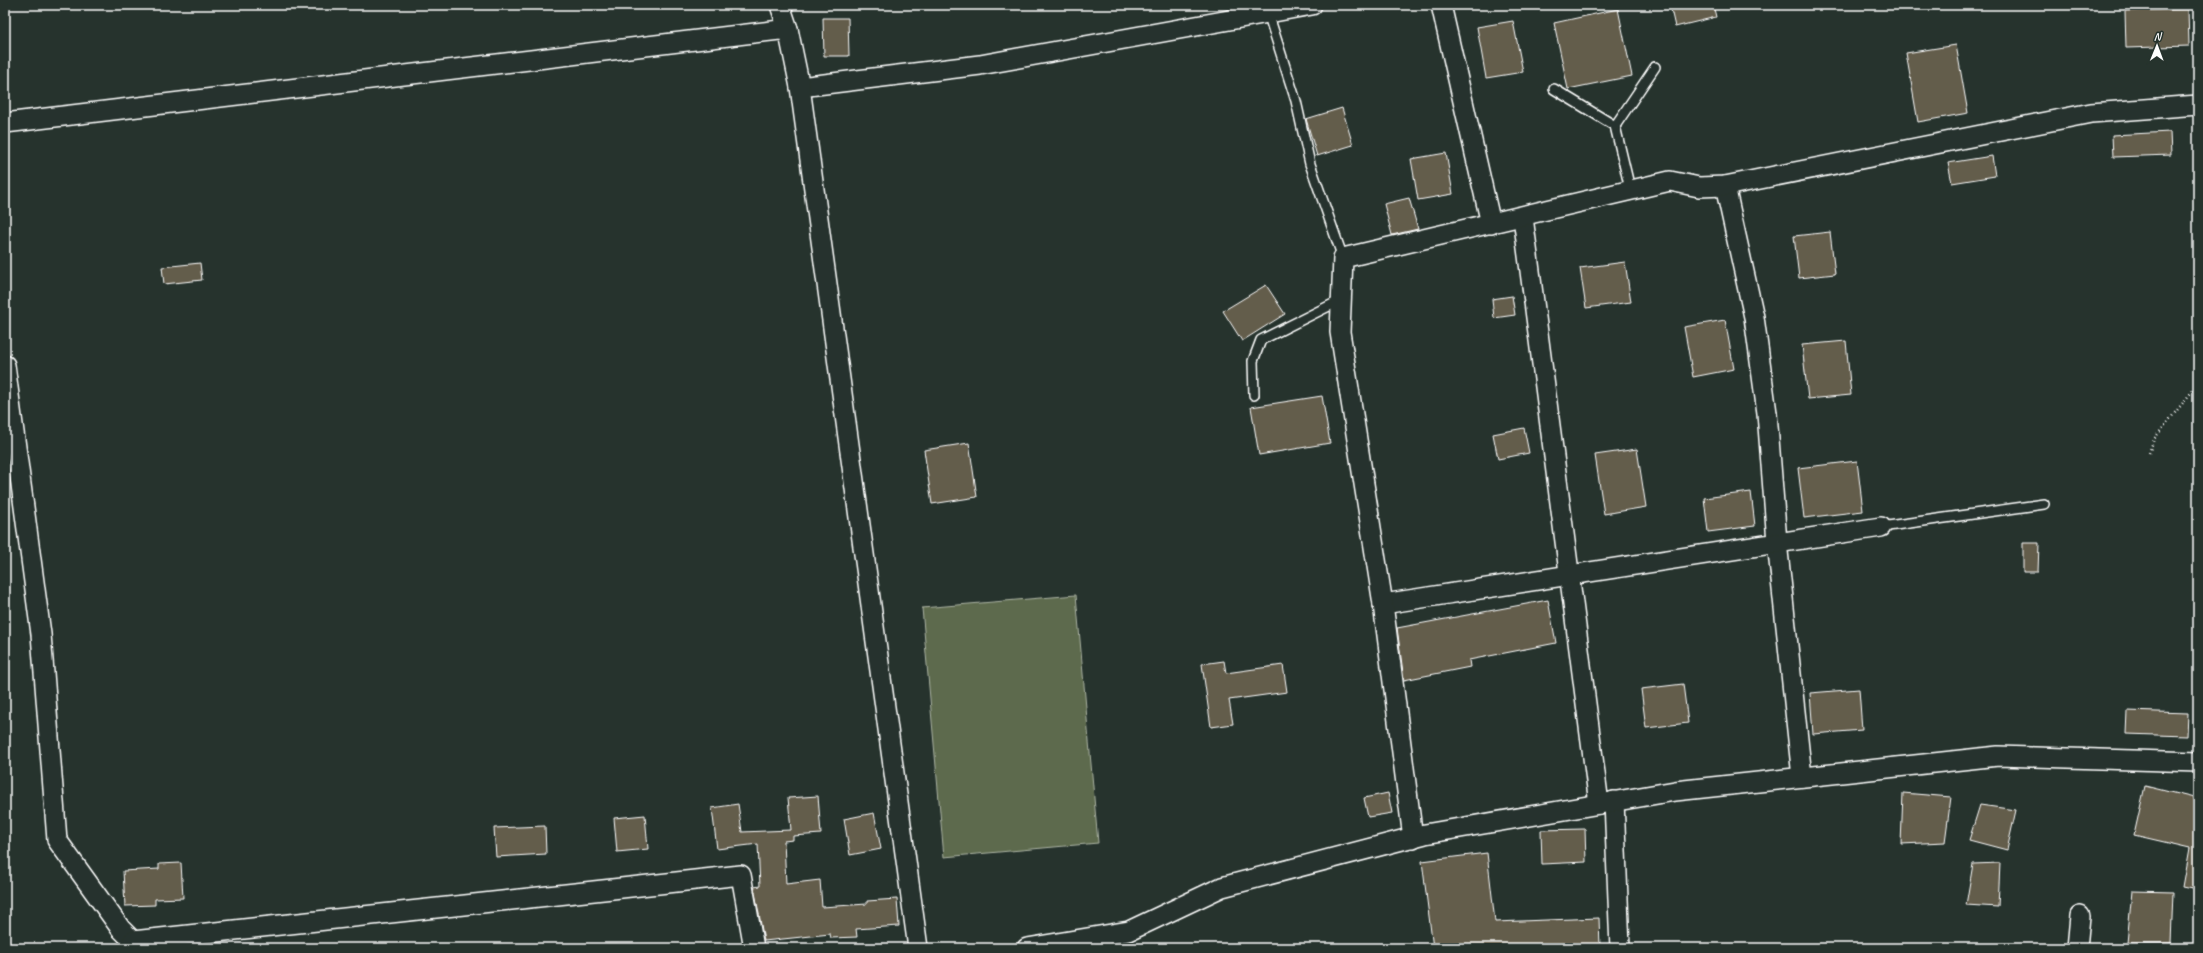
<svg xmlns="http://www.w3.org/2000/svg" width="2203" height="953" font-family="Caveat,sans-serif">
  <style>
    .green { fill: #5d6b4d; stroke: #aeb5a6 }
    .building { fill: #645d4c; stroke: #fff }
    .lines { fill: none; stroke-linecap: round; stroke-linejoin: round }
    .lane-casing { stroke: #fff; stroke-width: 12 }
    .street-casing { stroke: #fff; stroke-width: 22 }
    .path { stroke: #fff; stroke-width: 2.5; stroke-dasharray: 1 3; stroke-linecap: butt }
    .lane { stroke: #26332d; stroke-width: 9 }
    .street { stroke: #26332d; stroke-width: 19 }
  </style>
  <rect width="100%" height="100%" fill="#26332d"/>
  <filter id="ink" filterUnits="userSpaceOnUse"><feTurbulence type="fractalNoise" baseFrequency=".025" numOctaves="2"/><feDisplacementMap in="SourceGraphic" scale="8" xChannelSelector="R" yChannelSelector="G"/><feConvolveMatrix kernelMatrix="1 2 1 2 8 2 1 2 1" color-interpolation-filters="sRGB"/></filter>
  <g filter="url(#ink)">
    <path class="green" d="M1076,595L1098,843L944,857L922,608Z"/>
    <g class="building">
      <path d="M1670,5H1713L1716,17L1675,27Z"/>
      <path d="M1618,9L1632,76L1568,89L1554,23Z"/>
      <path d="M2188,9L2189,46L2126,48L2125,11Z"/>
      <path d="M823,18H848L849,56H824Z"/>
      <path d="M1513,21L1523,72L1486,78L1477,27Z"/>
      <path d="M1956,45L1968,113L1918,122L1906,53Z"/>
      <path d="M1342,108L1353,145L1317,156L1306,119Z"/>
      <path d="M2170,132L2171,155L2113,157L2112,135Z"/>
      <path d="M1446,153L1453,194L1418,200L1411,159Z"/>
      <path d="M1992,156L1995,176L1952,183L1948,163Z"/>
      <path d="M1409,198L1418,229L1392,235L1384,204Z"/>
      <path d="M1830,232L1835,274L1799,278L1794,236Z"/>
      <path d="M1625,262L1631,302L1586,308L1580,268Z"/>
      <path d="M200,263L202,280L164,284L162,267Z"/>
      <path d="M1266,285L1285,314L1242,341L1223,311Z"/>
      <path d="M1512,296L1515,315L1494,318L1492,299Z"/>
      <path d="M1725,320L1734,369L1693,377L1684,327Z"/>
      <path d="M1846,341L1851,395L1808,399L1802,345Z"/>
      <path d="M1322,396L1330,443L1259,455L1251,407Z"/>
      <path d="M1524,428L1529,453L1498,459L1493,434Z"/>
      <path d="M969,443L977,497L932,504L924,450Z"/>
      <path d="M1637,449L1646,507L1604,514L1595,455Z"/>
      <path d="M1857,461L1863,511L1804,518L1798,468Z"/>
      <path d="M1751,492L1755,526L1708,532L1704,498Z"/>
      <path d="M2023,543H2039L2038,572H2023Z"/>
      <path d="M1548,600L1556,643L1469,660L1470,667L1404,680L1397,628Z"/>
      <path d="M1224,661L1226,673L1283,665L1287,692L1229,700L1233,724L1211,727L1202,664Z"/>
      <path d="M1683,684L1688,723L1646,728L1641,689Z"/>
      <path d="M1859,689L1862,730L1813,734L1810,693Z"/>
      <path d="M2127,711L2188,713L2187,736L2126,734Z"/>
      <path d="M2145,786L2198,799V890L2183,887L2190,848L2134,835Z"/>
      <path d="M1388,793L1392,813L1368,817L1364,798Z"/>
      <path d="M1903,793L1951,797L1945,842L1901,844Z"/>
      <path d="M818,796L821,834L793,836V840L784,841L786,884L820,880L822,907L867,904V901L897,899L899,926L856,929L857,937L831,938L830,934L764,941L754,887L760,886L758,844L717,849L712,808L738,804L742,832L791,830L788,798Z"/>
      <path d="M1980,805L2016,810L2007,850L1969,840Z"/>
      <path d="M874,813L881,849L850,855L844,819Z"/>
      <path d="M645,815L648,849L617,852L614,818Z"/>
      <path d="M545,826L546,854L496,857L494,828Z"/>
      <path d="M1585,829L1586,862L1542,864L1541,830Z"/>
      <path d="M1487,853L1495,922L1599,918L1600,948H1433L1422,861Z"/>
      <path d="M181,863L183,898L155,899V905L125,906L123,871L159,869V864Z"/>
      <path d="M2000,863L1998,907L1966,905L1973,864Z"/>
      <path d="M2132,891L2173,892L2171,943H2127Z"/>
    </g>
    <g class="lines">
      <defs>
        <g id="lane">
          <path d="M1268,13L1296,101L1310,164L1343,258"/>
          <path d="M1554,89L1615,126L1630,189"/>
          <path d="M1615,126L1655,67"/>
          <path d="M1254,395L1253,361L1261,340L1341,300"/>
          <path d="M1881,527L2044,504"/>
        </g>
        <g id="street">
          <path d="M780,5L788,29"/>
          <path d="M1441,5L1491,224"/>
          <path d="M800,87L980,65L1312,5"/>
          <path d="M5,123L788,29L800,87L918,948"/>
          <path d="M1725,186L1754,317L1767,413L1777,542L1802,777"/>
          <path d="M1523,217L1599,804"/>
          <path d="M5,365L41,634L57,840L121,929L140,948"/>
          <path d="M1383,604L1881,527"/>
          <path d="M1614,801L1620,948"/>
          <path d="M1413,838L1383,604L1340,332L1343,258L1670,181L1699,187L1725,186L2091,113L2198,105"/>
          <path d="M133,941L741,875L754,948"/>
          <path d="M1027,948L1129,931L1222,887L1425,834L1675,791L1998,756L2198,762"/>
          <path d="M2077,948L2080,916"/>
        </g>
      </defs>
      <use href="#lane" class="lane-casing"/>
      <use href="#street" class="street-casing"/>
      <path class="path" d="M2149,453L2154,439L2198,384"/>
      <use href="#lane" class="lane"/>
      <use href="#street" class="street"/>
    </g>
  </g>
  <rect width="2203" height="953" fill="none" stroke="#26332d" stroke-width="20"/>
  <rect x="10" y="10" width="2183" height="933" fill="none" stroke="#fff" stroke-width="1.5" filter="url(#ink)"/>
  <g transform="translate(2157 46) rotate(1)" stroke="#26332d" stroke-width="3" paint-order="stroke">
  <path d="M0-3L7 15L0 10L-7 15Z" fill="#ffffff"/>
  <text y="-6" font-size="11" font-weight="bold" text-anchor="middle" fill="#ffffff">N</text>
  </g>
</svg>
